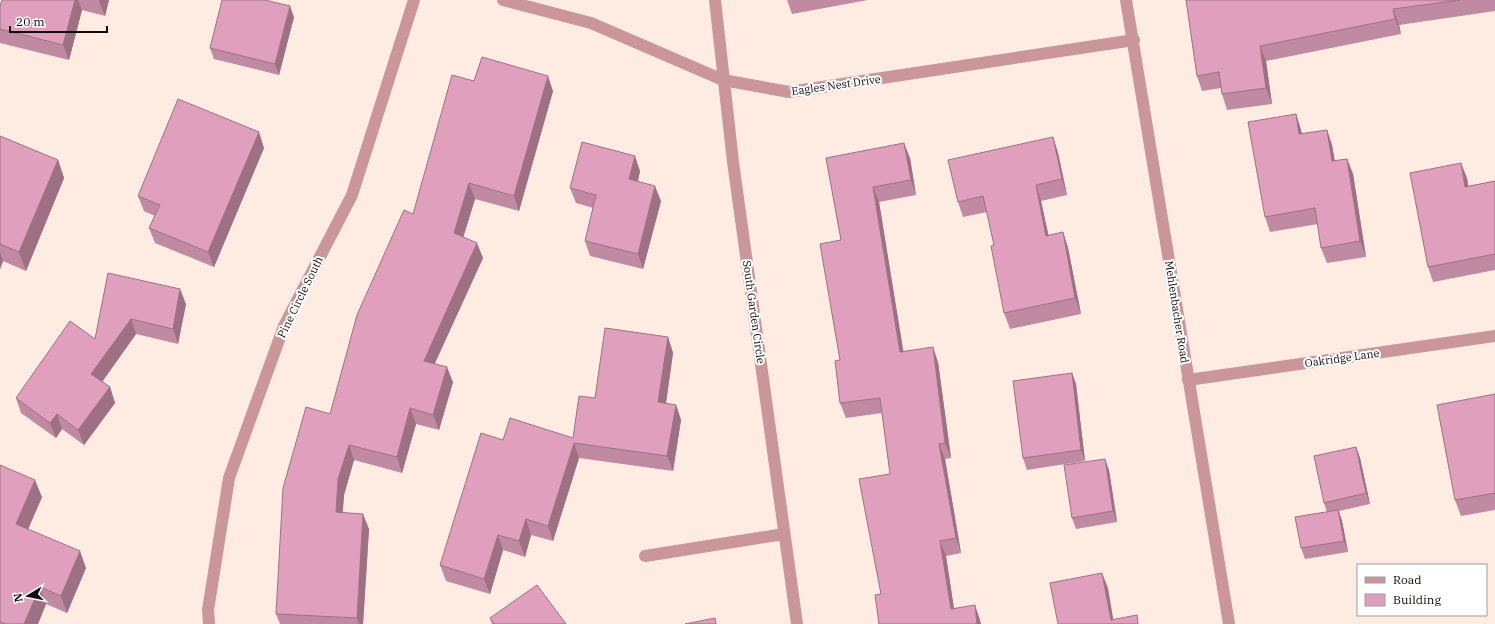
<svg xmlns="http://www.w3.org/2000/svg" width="1495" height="624" font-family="'IBM Plex Serif',serif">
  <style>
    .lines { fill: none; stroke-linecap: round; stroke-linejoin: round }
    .minor { stroke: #cb969a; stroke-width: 12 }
    .wall { fill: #c18aa3 }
    .shaded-wall { fill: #9d7084 }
    .building { fill: #e0a0bd; stroke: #9d7084 }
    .labels { text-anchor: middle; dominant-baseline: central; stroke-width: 4; stroke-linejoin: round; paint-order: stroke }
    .street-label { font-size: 11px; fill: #100a08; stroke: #fff }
  </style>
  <rect width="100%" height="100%" fill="#feece2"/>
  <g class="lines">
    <g class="minor">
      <path d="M503,0L591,23L723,80L789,92L1134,40"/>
      <path d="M715,0L733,162L797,624"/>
      <path d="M1126,0L1229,624"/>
      <path d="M1188,380L1495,336"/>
      <path d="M645,556L784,534"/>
      <path d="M209,624L208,610L229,478L284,326L352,195L414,0"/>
    </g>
  </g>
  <g class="wall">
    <path d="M2,0H109L105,16L82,10L69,60L0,43V6Z"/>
    <path d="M787,0H868L792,14Z"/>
    <path d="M1186,0H1495V11L1399,25L1401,34L1266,61L1272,104L1227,110L1222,94L1221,88L1202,91L1197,76Z"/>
    <path d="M294,17L279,75L214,59L210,48Z"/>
    <path d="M474,81L553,91L519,211L475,199L463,237L483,258L435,363L453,382L439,430L416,424L402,473L354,460L344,495L343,512L369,529L363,624H280L276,614L330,414L413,214Z"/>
    <path d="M1296,114L1301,130L1302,134L1327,130L1332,145L1335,161L1347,159L1353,174L1366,257L1327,263L1321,248L1318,224L1270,232L1265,217Z"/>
    <path d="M0,136L58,160L64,178L26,271L3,261L0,269Z"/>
    <path d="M1053,137L1058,153L1067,195L1041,201L1048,235L1063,232L1068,248L1081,314L1010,329L1004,313L994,245L987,212L963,217L958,202Z"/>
    <path d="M264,148L214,267L155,243L149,228L155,216L144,211L138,196Z"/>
    <path d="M826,158H910L916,195L879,202L903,351L938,362L951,458L945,459L961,553L946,556L954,608L980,620L881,594L890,474L882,413L846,418L840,403V360L841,240Z"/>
    <path d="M640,171L638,181L661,201L643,269L590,256L585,241L593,208L576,203L570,188Z"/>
    <path d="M1467,178L1468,186L1495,181V270L1433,282L1428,267Z"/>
    <path d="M108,273L186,304L178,344L136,334L102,382L110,387L115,403L84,445L62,429L56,438L21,413L16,398L95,339Z"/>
    <path d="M668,337L673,353L666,403L676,405L681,420L673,471L579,458L553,541L531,535L525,557L503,550L490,594L446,581L440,565L503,440L573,438L595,398Z"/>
    <path d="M1072,373L1076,384L1085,461L1027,470L1023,458Z"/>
    <path d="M1495,394V510L1461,516L1455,500Z"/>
    <path d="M1356,447L1360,458L1370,504L1339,511L1342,521L1348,552L1305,559L1301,548L1327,512L1324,503Z"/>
    <path d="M0,465L42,497L28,529L86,568L67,613L46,604L38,624H0Z"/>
    <path d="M1109,470L1117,522L1076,529L1072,518Z"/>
    <path d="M490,618L566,624H492Z"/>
  </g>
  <g class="shaded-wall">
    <path d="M75,0H78L82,10L69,60L63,45Z"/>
    <path d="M99,0H109L105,16L99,1Z"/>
    <path d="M290,6L294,17L279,75L275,64Z"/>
    <path d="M1393,9L1399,25L1401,34L1395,19Z"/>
    <path d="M1260,46L1266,61L1272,104L1266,88Z"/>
    <path d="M548,76L553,91L519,211L514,196Z"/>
    <path d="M1296,114L1301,130L1305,150L1299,134Z"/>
    <path d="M1327,130L1332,145L1337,176L1332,161Z"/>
    <path d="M259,132L264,148L214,267L208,252Z"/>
    <path d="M1053,137L1058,153L1067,195L1062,179Z"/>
    <path d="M904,143L910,158L916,195L911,180Z"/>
    <path d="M635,156L640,171L635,194L629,179Z"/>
    <path d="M1347,159L1353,174L1366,257L1360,241Z"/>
    <path d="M58,160L64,178L26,271L19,252Z"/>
    <path d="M1461,163L1467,178L1471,202L1465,187Z"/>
    <path d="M469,183L475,199L460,248L454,233Z"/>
    <path d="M1036,185L1041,201L1052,251L1046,236Z"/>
    <path d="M655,186L661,201L643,269L638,254Z"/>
    <path d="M873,187L879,202L906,367L900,352Z"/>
    <path d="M1063,232L1068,248L1081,314L1075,298Z"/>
    <path d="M477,243L483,258L429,376L424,361Z"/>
    <path d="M0,252L3,261L0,269Z"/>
    <path d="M180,289L186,304L178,344L173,329Z"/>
    <path d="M131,319L136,334L97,389L91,374Z"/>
    <path d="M668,337L673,353L664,417L658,402Z"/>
    <path d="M933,347L938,362L951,458L945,443Z"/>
    <path d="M447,367L453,382L439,430L433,415Z"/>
    <path d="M1072,373L1076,384L1085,461L1081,450Z"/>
    <path d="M110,387L115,403L84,445L78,430Z"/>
    <path d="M676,405L681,420L673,471L667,456Z"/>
    <path d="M410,408L416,424L402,473L397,457Z"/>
    <path d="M57,414L62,429L56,438L50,423Z"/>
    <path d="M574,443L579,458L553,541L548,526Z"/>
    <path d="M939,444L945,459L961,553L956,538Z"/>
    <path d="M349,445L354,460L344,495L341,527L336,512L338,479Z"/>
    <path d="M1356,447L1360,458L1370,504L1366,493Z"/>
    <path d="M1105,459L1109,470L1117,522L1113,511Z"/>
    <path d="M35,480L42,497L23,541L16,524Z"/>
    <path d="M1338,510L1342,521L1348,552L1344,541Z"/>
    <path d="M363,514L369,529L363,624H359L357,618Z"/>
    <path d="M526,519L531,535L525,557L519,541Z"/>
    <path d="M498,535L503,550L490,594L484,579Z"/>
    <path d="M940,541L946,556L956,623L951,609Z"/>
    <path d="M80,551L86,568L67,613L61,596Z"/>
    <path d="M1102,573L1108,588L1114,624L1111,620Z"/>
    <path d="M40,587L46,604L38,624H24Z"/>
    <path d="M975,605L980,620L981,624H977Z"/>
  </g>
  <g class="building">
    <path d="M2,0H75L63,45L0,29V6Z"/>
    <path d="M222,0H265L290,6L275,64L210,48Z"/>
    <path d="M1186,0H1460L1393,9L1395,19L1260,46L1266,88L1222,94L1219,72L1197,76Z"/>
    <path d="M482,57L548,76L514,196L469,183L454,233L477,243L424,361L447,367L433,415L410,408L397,457L349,445L338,479L336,512L363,514L357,618L276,614L283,488L306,407L330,414L357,315L404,210L413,214L452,75L474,81Z"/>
    <path d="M178,99L259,132L208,252L149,228L160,205L138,196Z"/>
    <path d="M1296,114L1299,134L1327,130L1332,161L1347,159L1360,241L1321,248L1315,208L1265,217L1248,122Z"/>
    <path d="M0,136L58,160L19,252L0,244Z"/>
    <path d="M1053,137L1062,179L1036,185L1046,236L1063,232L1075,298L1004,313L991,246L994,245L983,196L958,202L948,160Z"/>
    <path d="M582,142L635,156L629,179L655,186L638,254L585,241L596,195L570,188Z"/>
    <path d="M904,143L911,180L873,187L900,352L933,347L945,443L939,444L956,538L940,541L951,609L975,605L977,624H879L875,595L881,594L859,479L890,474L880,398L840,403L835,361L840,360L820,244L841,240L826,158Z"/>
    <path d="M1461,163L1465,187L1495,181V254L1428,267L1410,173Z"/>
    <path d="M108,273L180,289L173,329L131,319L91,374L110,387L78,430L57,414L50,423L16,398L70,321L95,339Z"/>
    <path d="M605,328L668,337L658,402L676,405L667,456L574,443L548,526L526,519L519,541L498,535L484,579L440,565L481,433L503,440L510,418L573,438L579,396L595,398Z"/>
    <path d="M1072,373L1081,450L1023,458L1013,381Z"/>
    <path d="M1495,394V493L1455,500L1437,405Z"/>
    <path d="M1356,447L1366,493L1324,503L1314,456Z"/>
    <path d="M1105,459L1113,511L1072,518L1064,465Z"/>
    <path d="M0,465L35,480L16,524L80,551L61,596L40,587L24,624H6L0,622Z"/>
    <path d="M1338,510L1344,541L1301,548L1295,517Z"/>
    <path d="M1102,573L1111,620L1137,615L1138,624H1058L1050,583Z"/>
    <path d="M537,585L566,624H494L490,618Z"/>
    <path d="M715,618L716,624H685Z"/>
  </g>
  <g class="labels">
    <g class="street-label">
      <text transform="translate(836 85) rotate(-8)">Eagles Nest Drive</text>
      <text transform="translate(300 297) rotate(-64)">Pine Circle South</text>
      <text transform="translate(754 312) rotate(82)">South Garden Circle</text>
      <text transform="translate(1177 312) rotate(81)">Mehlenbacher Road</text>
      <text transform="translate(1342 358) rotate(-8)">Oakridge Lane</text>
    </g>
  </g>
  <rect x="1357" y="564" width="130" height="52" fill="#ffffff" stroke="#9f9d9c"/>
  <rect x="1365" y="577" width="20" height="6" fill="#cb969a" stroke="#9f9d9c"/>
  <text x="1393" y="584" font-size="12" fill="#100a08">Road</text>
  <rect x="1365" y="594" width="20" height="12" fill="#e0a0bd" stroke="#9f9d9c"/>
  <text x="1393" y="604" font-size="12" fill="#100a08">Building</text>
  <g transform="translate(28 596) rotate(260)" stroke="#ffffff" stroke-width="3" paint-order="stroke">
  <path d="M0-3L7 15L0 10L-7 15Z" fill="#100a08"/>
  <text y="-6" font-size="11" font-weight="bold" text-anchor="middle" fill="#100a08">N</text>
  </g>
  <path d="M10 26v6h97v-6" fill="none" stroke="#100a08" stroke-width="2"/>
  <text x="16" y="26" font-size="12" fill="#100a08" stroke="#ffffff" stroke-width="3" paint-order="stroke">20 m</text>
</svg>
